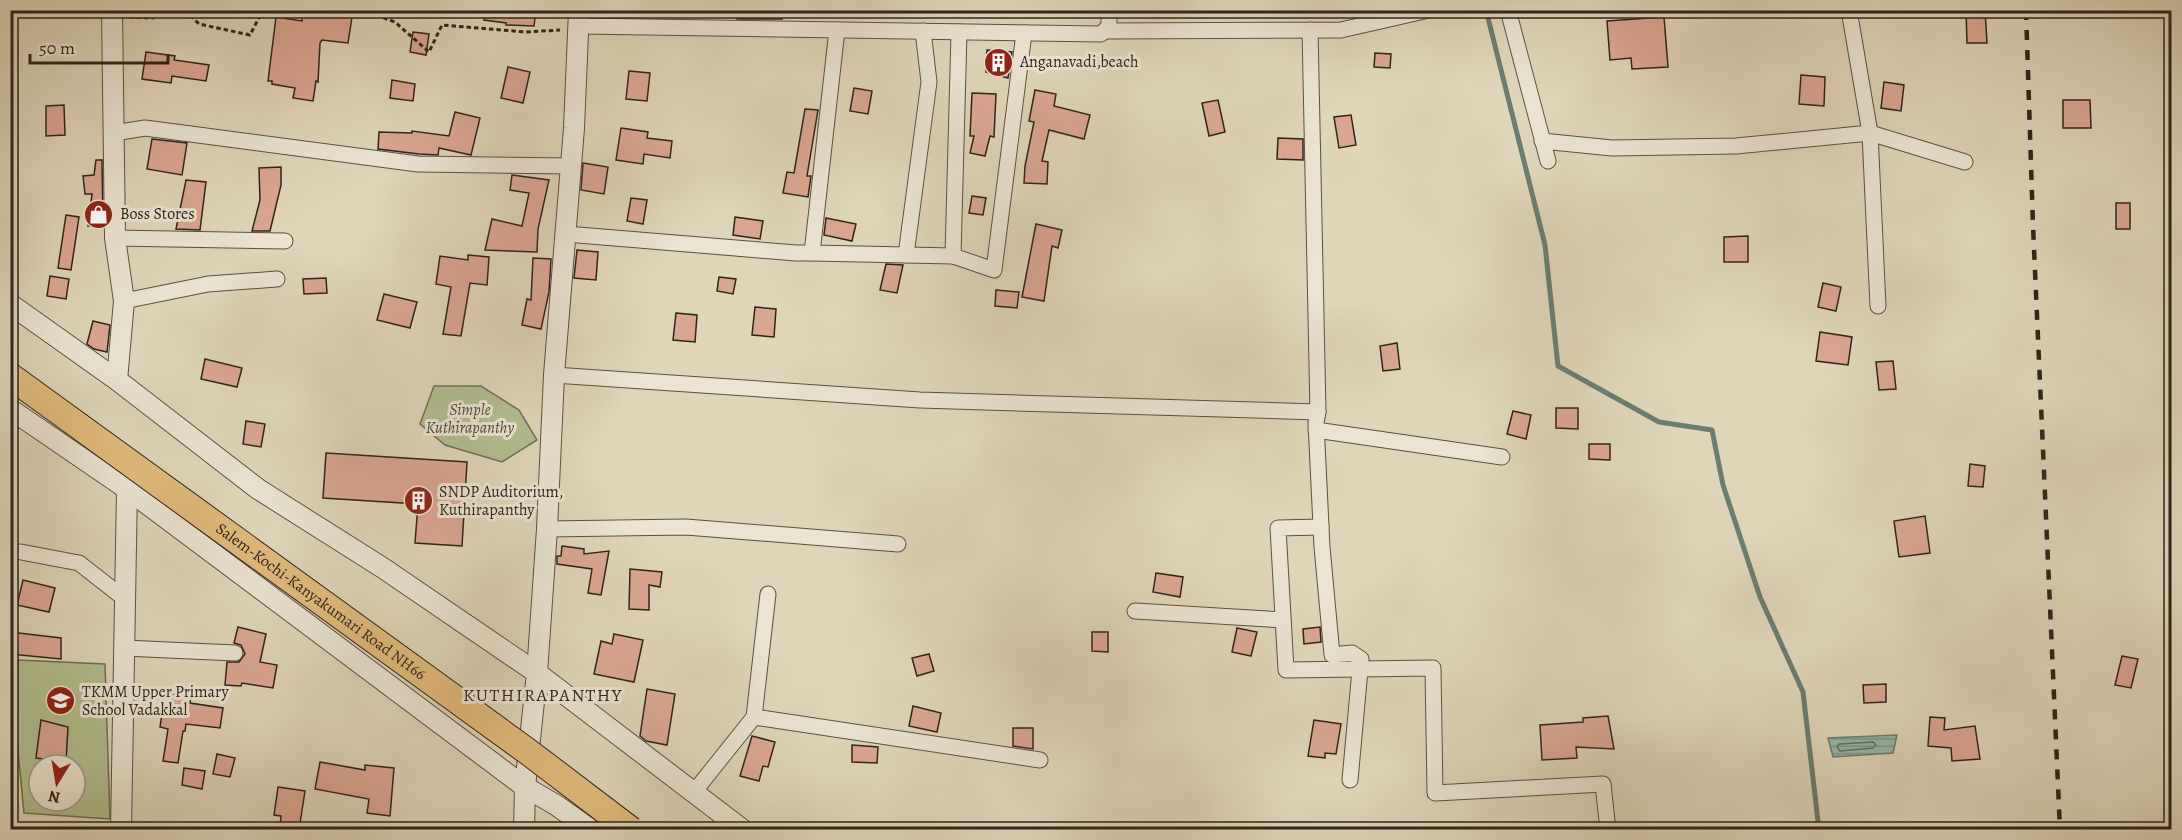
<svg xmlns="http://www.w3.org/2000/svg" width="2182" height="840" font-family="Alegreya,serif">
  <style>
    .green { fill: #b2bd8f; stroke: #707056; stroke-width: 1.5; fill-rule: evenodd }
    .water { fill: url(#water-rules); stroke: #6c7d70; stroke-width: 1.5 }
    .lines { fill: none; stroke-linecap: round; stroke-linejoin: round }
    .shore { stroke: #626e62; stroke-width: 1.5 }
    .stream { stroke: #6c7d70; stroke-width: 5 }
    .building { fill: #daa691; stroke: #2e241c; stroke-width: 1.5 }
    .minor-casing { stroke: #5a5043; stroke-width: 17 }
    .tertiary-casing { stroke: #5a5043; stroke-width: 22 }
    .path { stroke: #2e241c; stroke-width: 3; stroke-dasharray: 4.5 3; stroke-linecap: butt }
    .minor { stroke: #eae4d1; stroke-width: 15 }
    .tertiary { stroke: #eae4d1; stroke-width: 20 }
    .rail { stroke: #2e241c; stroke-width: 4.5; stroke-dasharray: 10 10; stroke-linecap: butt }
    .trunk-bridge-casing { stroke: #2e241c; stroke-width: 28; stroke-linecap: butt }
    .trunk-bridge { stroke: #e0ba7c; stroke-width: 26 }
    .labels { text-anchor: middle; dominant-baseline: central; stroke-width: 6; stroke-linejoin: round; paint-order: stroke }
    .poi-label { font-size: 16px; fill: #2e241c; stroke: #eae4d1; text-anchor: start }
    .park-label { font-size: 16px; font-style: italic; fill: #4f4a39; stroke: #eae4d1 }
    .street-label { font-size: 16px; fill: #2e241c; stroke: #eae4d1 }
    .neighbourhood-label { font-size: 18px; letter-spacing: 1.5px; fill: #2e241c; stroke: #eae4d1 }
  </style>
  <defs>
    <pattern id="water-rules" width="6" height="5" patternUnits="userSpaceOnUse" patternTransform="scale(1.5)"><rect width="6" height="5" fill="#95b9a8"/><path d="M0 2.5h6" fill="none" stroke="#7a9688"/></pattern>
  </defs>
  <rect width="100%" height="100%" fill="#dfd5b8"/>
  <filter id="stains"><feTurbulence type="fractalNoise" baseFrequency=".00333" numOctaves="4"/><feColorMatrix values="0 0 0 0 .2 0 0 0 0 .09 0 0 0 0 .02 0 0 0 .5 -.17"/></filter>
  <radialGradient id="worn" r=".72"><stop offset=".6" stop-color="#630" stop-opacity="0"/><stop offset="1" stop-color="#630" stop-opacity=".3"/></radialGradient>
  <g class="green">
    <path d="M434,386H481L519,410L537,440L502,462L445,445L420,424Z"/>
    <path d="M18,660L105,664L110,819L24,813L17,741ZM39,765H75V801H39Z"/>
  </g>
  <path class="water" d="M1897,735L1893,753L1833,757L1828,738Z"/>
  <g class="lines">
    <path class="shore" d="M1873,742L1876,745L1873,748L1840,751L1837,747L1839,744Z"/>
    <path class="stream" d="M1486,10L1545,245L1558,366L1659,422L1712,430L1723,485L1760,597L1803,692L1819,830"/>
  </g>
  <g class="building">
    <path d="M484,10H536L534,26L506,25V23L484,20Z"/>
    <path d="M737,10H783L782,19H737Z"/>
    <path d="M1966,10H1985L1987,43H1967Z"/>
    <path d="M302,11H323V13L352,17L348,43L322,40L320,43L318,82L316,81L313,101L293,98L295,88L272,84V81H268L276,17L302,21Z"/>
    <path d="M1664,17L1668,67L1632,69L1631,58L1610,60L1607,21Z"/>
    <path d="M413,32L429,34L426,55L410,52Z"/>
    <path d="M987,50L1012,52L1008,78L986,72Z"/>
    <path d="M146,52L175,56L174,60L209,65L206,81L172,76L171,83L142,79Z"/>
    <path d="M1375,53L1391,54L1390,68L1374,67Z"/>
    <path d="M508,67L530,72L523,103L501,98Z"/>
    <path d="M629,71L650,73L647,101L626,99Z"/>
    <path d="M1801,75L1825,77L1824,106L1799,104Z"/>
    <path d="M392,80L415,84L413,101L390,98Z"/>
    <path d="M1884,82L1904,85L1901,111L1881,108Z"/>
    <path d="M854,88L872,91L868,114L850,111Z"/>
    <path d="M1035,90L1056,94L1054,106L1090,115L1084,139L1049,130L1042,161L1048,162L1047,184L1024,183L1025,166L1034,122L1029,121Z"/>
    <path d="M972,93L996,94L994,137L990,136L985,156L970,153L974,136H970Z"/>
    <path d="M1218,100L1225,132L1209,136L1202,103Z"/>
    <path d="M2063,100H2090L2091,128H2063Z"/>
    <path d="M64,105L65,135L46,136V106Z"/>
    <path d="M805,109L818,110L807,176H811L808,197L783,193L787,172L794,173Z"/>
    <path d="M455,112L480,118L471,155L439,148L438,155L419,154L378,149L379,132L412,133V131L449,136Z"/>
    <path d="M1351,115L1356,145L1339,148L1334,117Z"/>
    <path d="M621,128L648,132L647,138L672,141L670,158L644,154L643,164L616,160Z"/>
    <path d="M1278,138L1303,139V160L1277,159Z"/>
    <path d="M152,139L187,143L182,175L147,169Z"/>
    <path d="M96,160H102L103,226H88L92,194H85L83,176L94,175Z"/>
    <path d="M583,163L608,167L604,194L581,190Z"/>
    <path d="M281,167V185L270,231H252L260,200L259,168Z"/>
    <path d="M512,175L549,180L538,229L537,252L485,250L492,219L522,226L529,193L510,190Z"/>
    <path d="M186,180L206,182L200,230L176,229Z"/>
    <path d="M972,196L986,198L983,215L969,213Z"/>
    <path d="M631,198L647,200L643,224L627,221Z"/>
    <rect x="2116" y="203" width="14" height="26"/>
    <path d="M66,215L79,217L71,270L58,268Z"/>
    <path d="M735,217L763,221L760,239L733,235Z"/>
    <path d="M826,218L856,224L852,241L824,235Z"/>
    <path d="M1036,224L1062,230L1058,248L1052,246L1044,301L1022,297Z"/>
    <path d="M1748,236V262H1724V237Z"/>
    <path d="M577,250L598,252L596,280L574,278Z"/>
    <path d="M468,255L489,257L487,285L470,283L461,336L443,334L451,287L436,284L440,256L468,260Z"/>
    <path d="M533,258L551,259L549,292L541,329L522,325L527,299L531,300Z"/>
    <path d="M886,264L903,265L897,293L880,290Z"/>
    <path d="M50,276L69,279L66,299L47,296Z"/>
    <path d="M719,277L736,279L733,294L717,291Z"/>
    <path d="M326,278L327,293L304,294L303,279Z"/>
    <path d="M1823,283L1841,287L1836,311L1818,307Z"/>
    <path d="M996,290L1019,292L1017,308L995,306Z"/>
    <path d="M384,294L417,302L410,328L377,320Z"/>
    <path d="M755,307L776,309L774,337L752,335Z"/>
    <path d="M676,313L697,315L695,342L673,340Z"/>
    <path d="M93,321L110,325L107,352L94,349L87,344Z"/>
    <path d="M1820,332L1852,337L1848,365L1816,361Z"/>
    <path d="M1397,343L1400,369L1383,371L1380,346Z"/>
    <path d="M205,359L242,368L237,387L201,379Z"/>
    <path d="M1893,361L1896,389L1879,390L1876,362Z"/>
    <path d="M1556,408H1578V429L1556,428Z"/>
    <path d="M1513,411L1531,415L1526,439L1507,434Z"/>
    <path d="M246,421L265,424L261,447L243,444Z"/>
    <path d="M1589,444H1610V460L1589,459Z"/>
    <path d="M326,453L467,462L462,546L415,543L418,504L323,498Z"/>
    <path d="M1970,464L1985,466L1983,487L1968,486Z"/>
    <path d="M1925,516L1930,553L1899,557L1894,521Z"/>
    <path d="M562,546L584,549V554L609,551L601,595L588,593L592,569L557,564V556H561Z"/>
    <path d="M630,569L662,572L660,587L649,585V610L629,609Z"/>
    <path d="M1156,573L1183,577L1180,597L1153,592Z"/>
    <path d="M23,580L55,588L49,612L17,605Z"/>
    <path d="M238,627L266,634L260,662L277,665L273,688L242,683L241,686L225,685L227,662H239L245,654L241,645L234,643Z"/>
    <path d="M1320,627L1321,642L1304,644L1303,629Z"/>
    <path d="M1237,628L1257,632L1251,656L1232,652Z"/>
    <path d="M10,632L61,638V659L10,654Z"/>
    <path d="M1092,632H1108V652L1092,651Z"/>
    <path d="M614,634L643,640L634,682L594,674L601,641L612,644Z"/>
    <path d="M929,654L934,671L917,676L912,658Z"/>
    <path d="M2122,656L2138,659L2131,688L2115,685Z"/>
    <path d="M1886,684V702L1864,703L1863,685Z"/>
    <path d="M647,689L675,694L667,745L646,741L640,736Z"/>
    <path d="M165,693L191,697L190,703L223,708L220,728L186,724L185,731H183L178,763L163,761L168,729L160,727Z"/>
    <path d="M913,706L941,713L937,732L909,726Z"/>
    <path d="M1608,716L1614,749L1576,747L1577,758L1542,760L1540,725L1583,722V718Z"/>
    <path d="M1930,717L1945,718L1944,730L1975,726L1980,759L1952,761L1951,748L1928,746Z"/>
    <path d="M41,720L68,727L66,762L36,758Z"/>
    <path d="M1314,720L1341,724L1336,754L1325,753V758L1308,756Z"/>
    <path d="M1013,728H1033V749L1013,746Z"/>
    <path d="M752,736L775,742L768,767L763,766L759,781L740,776Z"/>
    <path d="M852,745L878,747L877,763L852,762Z"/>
    <path d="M217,754L235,758L230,777L213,774Z"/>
    <path d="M320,762L365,770V765L394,768L390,816L367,813L369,799L315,789Z"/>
    <path d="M184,768L205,771L202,789L182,785Z"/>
    <path d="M278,787L305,791L299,830L280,827L281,816L274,815Z"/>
  </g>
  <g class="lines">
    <defs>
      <g id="minor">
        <path d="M1508,10L1548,161"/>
        <path d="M1849,10L1870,133L1878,306"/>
        <path d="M579,26L1101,34L1109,26V10"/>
        <path d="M837,30L812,253L953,256L994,270L1024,33"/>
        <path d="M1310,30L1318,412"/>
        <path d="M1107,31L1341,30L1429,10"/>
        <path d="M114,133L145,128L418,164L571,166"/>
        <path d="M1542,141L1612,148L1736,146L1870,133L1965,162"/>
        <path d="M566,234L796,253H812"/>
        <path d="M115,238L285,241"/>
        <path d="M906,255L929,82L923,31"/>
        <path d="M953,256L959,32"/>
        <path d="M124,301L208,284L277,279"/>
        <path d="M554,375L920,400L1318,412L1316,423L1322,547L1332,655L1352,653L1361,659L1350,780"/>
        <path d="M1316,430L1502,457"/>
        <path d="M1321,527L1278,528L1286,670L1433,668L1435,793L1603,784L1608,830"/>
        <path d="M547,529L686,527L898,544"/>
        <path d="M21,552L79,563L125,599"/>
        <path d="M768,594L754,717L1040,760"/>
        <path d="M1135,611L1283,620"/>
        <path d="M124,648L235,653"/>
        <path d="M694,792L754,717"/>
      </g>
      <g id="tertiary">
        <path d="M112,10L115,238L124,301L117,380"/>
        <path d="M10,304L117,380L258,489L383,568L537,673L743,830"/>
        <path d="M10,409L127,489L525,787L556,805L591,830"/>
        <path d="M121,830L127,489"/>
        <path d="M524,830L525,787L537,673L547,529L554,375L574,128L579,10"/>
      </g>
    </defs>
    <use href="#minor" class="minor-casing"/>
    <use href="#tertiary" class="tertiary-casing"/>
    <g class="path">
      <path d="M185,10L199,24L250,35L263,10"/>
      <path d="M362,10L395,22L429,52L442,25L526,32L560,30"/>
      <path d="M129,17L152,18L174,10"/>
    </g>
    <use href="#minor" class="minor"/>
    <use href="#tertiary" class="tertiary"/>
    <path class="rail" d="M2026,10L2033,226L2060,830"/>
    <defs>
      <g id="trunk-bridge">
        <path id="s1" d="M10,376L527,751L631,830"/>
      </g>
    </defs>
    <use href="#trunk-bridge" class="trunk-bridge-casing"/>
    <use href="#trunk-bridge" class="trunk-bridge"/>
  </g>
  <defs>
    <symbol id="building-disc" viewBox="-11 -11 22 22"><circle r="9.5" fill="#8f2418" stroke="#eae4d1"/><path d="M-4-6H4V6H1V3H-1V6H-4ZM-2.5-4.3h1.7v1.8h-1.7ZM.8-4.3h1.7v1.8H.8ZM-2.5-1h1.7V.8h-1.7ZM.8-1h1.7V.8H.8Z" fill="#fff"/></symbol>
    <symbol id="shop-disc" viewBox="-11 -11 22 22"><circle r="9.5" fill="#8f2418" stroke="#eae4d1"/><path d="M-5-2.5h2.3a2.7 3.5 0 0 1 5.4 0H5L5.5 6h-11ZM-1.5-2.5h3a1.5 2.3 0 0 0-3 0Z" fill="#fff"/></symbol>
    <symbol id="school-disc" viewBox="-11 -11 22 22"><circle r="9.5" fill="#8f2418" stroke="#eae4d1"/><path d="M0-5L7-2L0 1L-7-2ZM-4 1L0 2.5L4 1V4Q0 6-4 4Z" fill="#fff"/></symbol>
  </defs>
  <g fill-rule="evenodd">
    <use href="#building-disc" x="982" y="46" width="33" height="33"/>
    <use href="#shop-disc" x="82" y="198" width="33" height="33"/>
    <use href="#building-disc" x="402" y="484" width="33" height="33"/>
    <use href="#school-disc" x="44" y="684" width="33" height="33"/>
  </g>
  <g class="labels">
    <g class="poi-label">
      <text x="1020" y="62">Anganavadi,beach</text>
      <text x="120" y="214">Boss Stores</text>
      <text x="439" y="492">SNDP Auditorium,<tspan x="439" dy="18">Kuthirapanthy</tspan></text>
      <text x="82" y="692">TKMM Upper Primary<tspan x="82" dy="18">School Vadakkal</tspan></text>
    </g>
    <g class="park-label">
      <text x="470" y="410">Simple<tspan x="470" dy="18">Kuthirapanthy</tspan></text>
    </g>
    <g class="street-label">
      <text stroke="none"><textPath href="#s1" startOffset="384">Salem-Kochi-Kanyakumari Road NH66</textPath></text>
    </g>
    <g class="neighbourhood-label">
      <text x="543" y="695">KUTHIRAPANTHY</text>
    </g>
  </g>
  <rect width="2182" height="840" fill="none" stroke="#dfd5b8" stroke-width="36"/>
  <rect x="12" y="12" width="2158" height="816" fill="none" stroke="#2e241c" stroke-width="3"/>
  <rect x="18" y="18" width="2146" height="804" fill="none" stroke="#2e241c" stroke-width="1.5"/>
  <g transform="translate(57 783) rotate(191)"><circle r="28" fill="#eae4d1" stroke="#9f9789" stroke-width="1.5"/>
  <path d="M0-4.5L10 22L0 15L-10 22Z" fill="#8f2418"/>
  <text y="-9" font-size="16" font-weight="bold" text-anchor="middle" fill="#2e241c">N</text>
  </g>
  <path d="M30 54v9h138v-9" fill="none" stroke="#2e241c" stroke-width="3"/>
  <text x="39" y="54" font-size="18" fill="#2e241c" stroke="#eae4d1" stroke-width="4.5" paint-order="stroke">50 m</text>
  <rect width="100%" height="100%" filter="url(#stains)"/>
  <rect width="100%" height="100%" fill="url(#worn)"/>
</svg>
